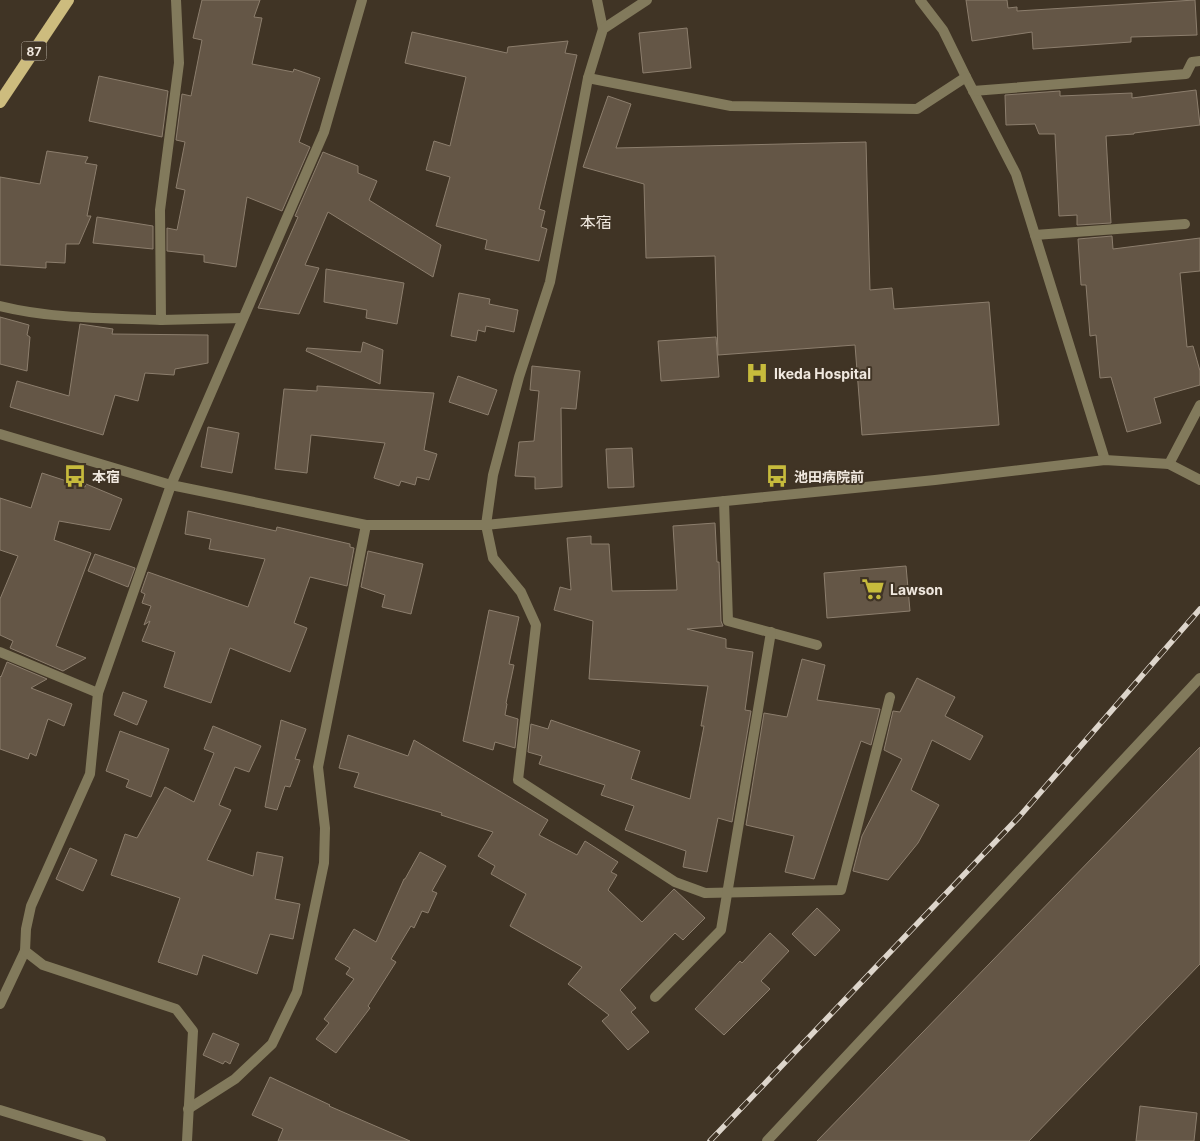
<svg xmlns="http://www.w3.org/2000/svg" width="1200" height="1141" font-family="Inter,'Noto Sans JP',sans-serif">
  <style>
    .building { fill: #645646; stroke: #8c7e6d }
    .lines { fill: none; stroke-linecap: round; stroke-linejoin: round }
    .minor { stroke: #827a5c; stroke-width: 10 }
    .tertiary { stroke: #827a5c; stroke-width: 10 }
    .primary { stroke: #cdbc7e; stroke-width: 12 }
    .rail-casing { stroke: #ddd5cb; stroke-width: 5.5 }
    .rail { stroke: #403425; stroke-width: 4; stroke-dasharray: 11; stroke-linecap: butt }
    .labels { text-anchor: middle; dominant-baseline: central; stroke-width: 4; stroke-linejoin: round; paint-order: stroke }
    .shield { fill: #403425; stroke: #bbb2a7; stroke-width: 1 }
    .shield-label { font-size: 12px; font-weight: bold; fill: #f0e8df }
    .poi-label { font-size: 14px; font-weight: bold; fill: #f0e8df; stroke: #403425; text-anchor: start }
    .quarter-label { font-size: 16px; fill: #f0e8df; stroke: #403425 }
  </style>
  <rect width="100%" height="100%" fill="#403425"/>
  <g class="building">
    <path d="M202,0H260L254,17L262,18L252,64L293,72L294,69L320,78L299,142L310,147L282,211L247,197L236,267L204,262V255L167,251V228L177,230L185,190L176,188L185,142L176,140L182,94L191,96L202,40L193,38Z"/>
    <path d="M966,0H1007L1008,8L1017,7V11L1195,0L1197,35L1131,37V42L1033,49L1032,32L972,41Z"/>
    <path d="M687,28L691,68L643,73L639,33Z"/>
    <path d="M412,32L507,53L508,47L568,41L565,53L577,55L539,209L545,211L541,227L547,229L539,261L485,249L487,240L436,226L450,177L426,170L434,141L450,146L466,77L405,63Z"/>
    <path d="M99,76L168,91L162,137L89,121Z"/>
    <path d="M1196,90L1200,125L1134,133V134L1106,136L1111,223L1077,225V215L1059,216L1055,134H1039L1035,124L1006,125L1005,95L1060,91V96L1132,93V98Z"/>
    <path d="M608,96L631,104L616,148L866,142L870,290L892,288L894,309L989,302L999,425L862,435L855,345L718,355L715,256L646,258L644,184L583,167Z"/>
    <path d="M47,151L88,157L85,163L97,165L87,216H91L79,244H66L65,263L46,262V268L0,265V177L40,184Z"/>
    <path d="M323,152L358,166V173L377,181L369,200L441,245L433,277L328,212L305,265L319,268L299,314L258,308L298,217L295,216Z"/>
    <path d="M97,217L153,226V249L93,243Z"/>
    <path d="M1112,236L1113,249L1200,238V271L1180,273L1187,347L1193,346L1200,371V385L1154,398L1161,423L1127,432L1111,377L1100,378L1096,335L1090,336L1086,285H1081L1078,239Z"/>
    <path d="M326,269L404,283L397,324L366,318L367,310L324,302Z"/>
    <path d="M459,293L490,299L489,304L518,310L514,332L486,326L485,332L478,330L476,341L451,336Z"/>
    <path d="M0,317L29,325L27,335L30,337L27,371L0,364Z"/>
    <path d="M80,324L113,329L112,334L208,335V363L175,369L174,375L145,373L138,401L115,395L103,435L10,407L17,381L69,396Z"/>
    <path d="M716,337L719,377L661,381L658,341Z"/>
    <path d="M363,342L383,350L380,384L306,351L307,348L361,352Z"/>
    <path d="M532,366L580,371L576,409L561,408L562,487L535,489V477L515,476L519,442L534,441L539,391L530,390Z"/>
    <path d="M458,376L497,390L488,415L449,402Z"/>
    <path d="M317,386L434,393L424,450L437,454L429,480L417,477L415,485L401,481L399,486L374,478L385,443L311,435L307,473L275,469L284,389L317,391Z"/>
    <path d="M208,427L239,433L232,473L201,467Z"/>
    <path d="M632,448L634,487L608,488L606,449Z"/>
    <path d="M42,473L85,487L86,484L122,499L110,530L59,521L54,540L91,553L56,646L86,658L63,671L10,648L13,641L0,635V599L18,556L0,550V498L31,508Z"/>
    <path d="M188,511L276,531L277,527L350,544V547L354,548L347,586L310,577L294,623L307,628L290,672L230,648L211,703L164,687L175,652L142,641L150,621L144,625L151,606L142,603L145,594L141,592L148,572L248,607L265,559L209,549L211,539L185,534Z"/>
    <path d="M715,523L717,562H719L721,621L723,626L687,629L726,639V648L753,652L745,710L751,711L732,822L718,818L707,872L683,867L686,851L625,830L634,806L601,795L605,785L539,764L542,756L528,752L531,724L548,729L551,720L640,751L631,779L690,799L704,726H701L708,686L589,679L593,621L554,610L560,587L571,590L567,538L591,536V544H609L612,591L677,590L673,526Z"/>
    <path d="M368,551L423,564L411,614L382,607L385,595L361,587Z"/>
    <path d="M95,554L135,568L128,587L88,571Z"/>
    <path d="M906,566L910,611L827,618L824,573Z"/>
    <path d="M489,610L519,617L509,664L514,665L506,703L507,704L505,715L518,719L515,748L495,742L493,750L463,741Z"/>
    <path d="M802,659L825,665L817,700L880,709L871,745L861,741L814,879L785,872L794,836L746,825L764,713L787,717Z"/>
    <path d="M7,662L47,679L31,688L72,704L64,726L48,719L36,756L30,753L28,759L0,749V676L1,677Z"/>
    <path d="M917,678L955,697L945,716L983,736L970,760L932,740L911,790L939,805L918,843L888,880L853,871L862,836L902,759L884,750L893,711L900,712Z"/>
    <path d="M123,692L147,701L137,725L114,715Z"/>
    <path d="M281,720L306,729L295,759L300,760L290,787L285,786L277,810L265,807Z"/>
    <path d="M213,726L261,746L249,772L235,767L219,805L231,810L207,860L253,876L257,852L283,857L275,899L300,904L293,939L270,934L257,974L203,955L197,975L158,962L180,898L111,875L125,834L137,838L165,787L194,802L214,753L204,749Z"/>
    <path d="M120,731L169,749L151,797L126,787L129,780L106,771Z"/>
    <path d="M348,735L408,756L414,740L548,820L539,835L577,855L585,841L618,862L611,872L617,875L608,890L642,922L674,889L705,918L683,940L675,933L620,990L636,1008L631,1012L649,1032L628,1050L602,1021L609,1015L568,984L582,967L510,926L526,894L491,874L495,866L478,856L493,832L441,815L442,813L354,787L359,773L339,768Z"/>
    <path d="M1200,747V964L1029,1141H817Z"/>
    <path d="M70,848L97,860L83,891L56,879Z"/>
    <path d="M420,852L446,866L432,891L437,893L428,913L422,911L414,928L411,926L391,959L396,962L368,1006L370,1008L336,1053L316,1039L329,1023L324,1019L354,979L346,974L350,968L335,959L354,929L376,942L404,879H405Z"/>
    <path d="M817,908L840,930L815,956L792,934Z"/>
    <path d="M770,933L789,951L761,981L770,989L724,1035L695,1009L740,961L742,963Z"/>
    <path d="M213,1033L239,1044L230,1064L225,1061L223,1064L203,1055Z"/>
    <path d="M270,1077L330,1105L329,1106L410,1141H278L283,1129L252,1115Z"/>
    <path d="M1140,1106L1197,1113L1194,1141H1136Z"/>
  </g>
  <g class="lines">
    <g class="minor">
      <path d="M176,0L179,63L160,210L161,320L243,318"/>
      <path d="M597,0L603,29"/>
      <path d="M647,0L603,29L588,78L550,282L519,377L493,475L486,525L493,558L521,592L536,625L518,780L675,882L705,893L841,890L890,697"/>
      <path d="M920,0L943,30L966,77L1016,174L1105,460"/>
      <path d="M588,78L731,106L917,109L966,77"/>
      <path d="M973,91L1186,74L1192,62L1200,61"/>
      <path d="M1035,235L1185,224"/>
      <path d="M0,306C52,319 107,318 161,320"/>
      <path d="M1169,464L1200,405"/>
      <path d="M724,501L728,621L817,645"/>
      <path d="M0,652L98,693"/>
      <path d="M655,997L721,930L771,632"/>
      <path d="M0,1004L25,951"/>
      <path d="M188,1109L235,1079L272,1044L297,992L324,863L325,828L318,767L366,525"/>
      <path d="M0,1110L101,1141"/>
      <path d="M187,1141L193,1031L176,1009L43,965L25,951L26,929L31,906L90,774L98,693L171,485L324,132L362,0"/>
      <path d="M767,1141L1200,678"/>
    </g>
    <path class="tertiary" d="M0,434L171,485L366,525H486L935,480L1105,460L1169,464L1200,480"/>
    <path class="primary" d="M0,102L68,0"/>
    <defs>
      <path id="rail" d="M710,1141L1019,817L1200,609"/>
    </defs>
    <use href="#rail" class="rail-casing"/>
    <use href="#rail" class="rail"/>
  </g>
  <defs>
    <symbol id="hospital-bare" viewBox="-9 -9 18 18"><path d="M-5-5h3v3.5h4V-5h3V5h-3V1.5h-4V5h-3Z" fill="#c7bb3c" stroke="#403425" stroke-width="2.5" paint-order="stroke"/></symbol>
    <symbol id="bus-bare" viewBox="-9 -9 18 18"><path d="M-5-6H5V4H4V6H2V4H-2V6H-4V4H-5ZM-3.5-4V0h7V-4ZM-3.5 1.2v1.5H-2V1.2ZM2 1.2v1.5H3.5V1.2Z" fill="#c7bb3c" stroke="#403425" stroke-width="2.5" paint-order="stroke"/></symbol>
    <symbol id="supermarket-bare" viewBox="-9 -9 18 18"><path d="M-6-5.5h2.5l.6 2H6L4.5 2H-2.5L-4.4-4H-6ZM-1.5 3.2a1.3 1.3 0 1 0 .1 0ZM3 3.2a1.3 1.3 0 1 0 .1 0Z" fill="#c7bb3c" stroke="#403425" stroke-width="2.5" paint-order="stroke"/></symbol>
  </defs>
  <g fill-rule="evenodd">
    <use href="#hospital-bare" x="741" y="357" width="32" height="32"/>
    <use href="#bus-bare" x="59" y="460" width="32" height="32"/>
    <use href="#bus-bare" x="761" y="460" width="32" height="32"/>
    <use href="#supermarket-bare" x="857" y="573" width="32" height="32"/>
  </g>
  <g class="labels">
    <rect class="shield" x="21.5" y="41.5" width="25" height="19" rx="4"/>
    <g class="shield-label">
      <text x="34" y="51">87</text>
    </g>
    <g class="poi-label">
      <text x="774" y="373">Ikeda Hospital</text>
      <text x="92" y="476">本宿</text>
      <text x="794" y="476">池田病院前</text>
      <text x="890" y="589">Lawson</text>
    </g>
    <g class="quarter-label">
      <text x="596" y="222">本宿</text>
    </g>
  </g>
</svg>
